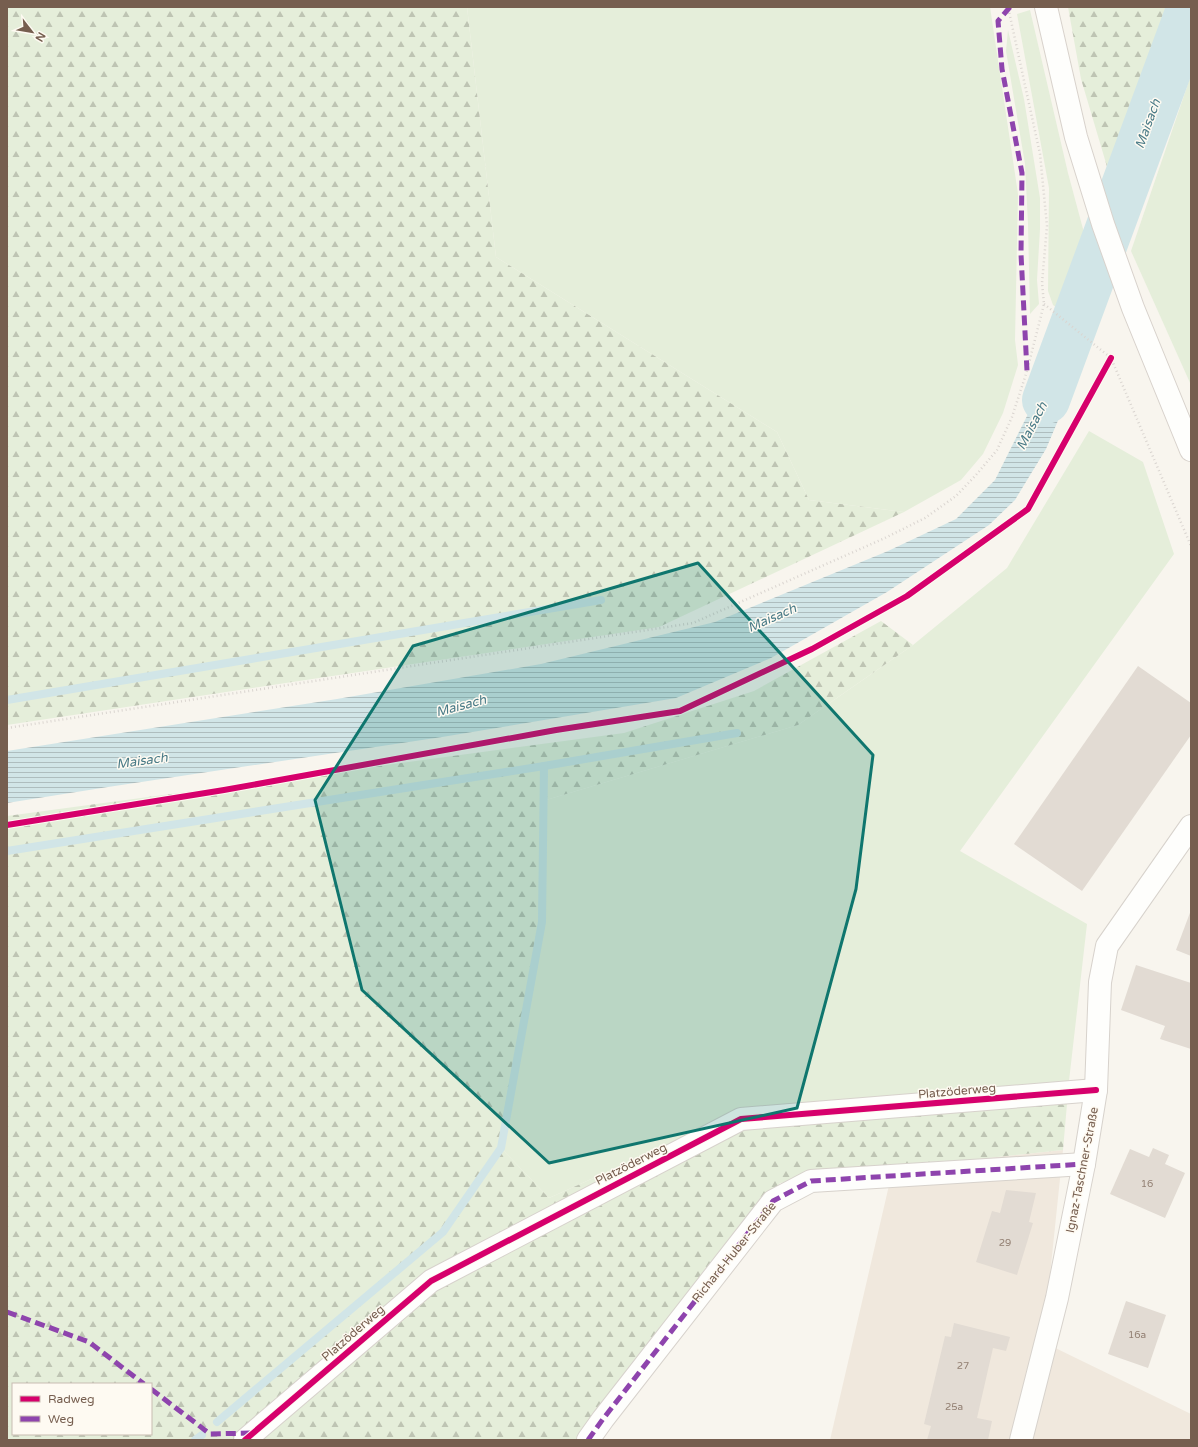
<svg xmlns="http://www.w3.org/2000/svg" width="1198" height="1447" font-family="'Varela Round',sans-serif">
  <style>
    .residential { fill: #f0e8dd }
    .green { fill: #e5eeda }
    .forest { fill: url(#forest-firs); fill-rule: evenodd }
    .water { fill: url(#water-rules) }
    .lines { fill: none; stroke-linecap: round; stroke-linejoin: round }
    .stream { stroke: #d1e5e7; stroke-width: 8 }
    .river { stroke: #d1e5e7; stroke-width: 48 }
    .building { fill: #e2dbd3 }
    .street-casing { stroke: #d7d2cc; stroke-width: 24 }
    .secondary-casing { stroke: #d8d2cc; stroke-width: 24 }
    .path { stroke: #dad5d0; stroke-width: 2.5; stroke-dasharray: 1 3; stroke-linecap: butt }
    .street { stroke: #fefefc; stroke-width: 22 }
    .secondary { stroke: #fefefc; stroke-width: 22 }
    .quiet { stroke: #8e44ad; stroke-width: 5; stroke-dasharray: 10 5; stroke-linecap: butt }
    .cycleway-casing { stroke: #fefaf2; stroke-width: 8 }
    .cycleway { stroke: #d6006c; stroke-width: 6 }
    .marked { fill: #0f766e; fill-opacity: 0.2; stroke: #0f766e; stroke-width: 3; stroke-linejoin: round }
    .labels { text-anchor: middle; dominant-baseline: central; stroke-width: 3; stroke-linejoin: round; paint-order: stroke }
    .number-label { font-size: 10px; fill: #938073 }
    .street-label { font-size: 12px; fill: #765e4f; stroke: #fefaf2 }
    .water-label { font-size: 13px; font-style: italic; fill: #4a7b87; stroke: #fefaf2 }
  </style>
  <defs>
    <pattern id="forest-firs" width="22" height="20" patternUnits="userSpaceOnUse"><rect width="22" height="20" fill="#e5eeda"/><path d="M5 1l3.5 6h-7zM16 11l3.5 6h-7z" fill="#bec4b3"/></pattern>
    <pattern id="water-rules" width="6" height="5" patternUnits="userSpaceOnUse"><rect width="6" height="5" fill="#d1e5e7"/><path d="M0 2.5h6" fill="none" stroke="#aebdbe"/></pattern>
  </defs>
  <rect width="100%" height="100%" fill="#f8f5ee"/>
  <path class="residential" d="M1063,1150L1043,1342L1191,1414V1440H830L893,1168Z"/>
  <g class="green">
    <path d="M467,7H990L1018,194L1015,340L1018,365L1003,413L983,454L961,480L904,512L809,500L777,432L496,257Z"/>
    <path d="M1030,10L1068,173L1090,255L1069,316L1053,305L1048,291L1049,188L1017,14Z"/>
    <path d="M1008,30L1024,99L1040,198V229L1037,280L1039,304L1030,314L1028,224L1025,164L1006,51Z"/>
    <path d="M1191,75V385L1131,251Z"/>
    <path d="M1089,431L1143,462L1174,554L960,851L1087,924L1069,1081L832,1104L734,1115L549,1198L501,1148L542,922L546,800L798,725L913,645L1007,568Z"/>
  </g>
  <g class="forest">
    <path d="M7,7H467L496,257L777,432L809,500L904,512L659,627L7,725Z"/>
    <path d="M1068,7H1179L1111,180L1081,79Z"/>
    <path d="M881,621L913,645L798,725L546,800L541,932L501,1148L549,1198L734,1115L832,1104L1069,1081L1063,1150L893,1168L780,1183L592,1440H7V816L624,733L754,691ZM13,1384H151V1434H13Z"/>
  </g>
  <path class="water" d="M1057,330L1087,352L1046,449L1015,500L989,525L887,592L771,658L676,698L442,737L108,787L7,803V751L337,699L541,664L715,622L888,551L956,519L995,480L1028,414Z"/>
  <g class="lines">
    <g class="stream">
      <path d="M7,700L601,600"/>
      <path d="M7,851L544,766L737,733"/>
      <path d="M217,1422L443,1232L501,1148L542,922L544,766"/>
      <path d="M195,1440L202,1435"/>
    </g>
    <path class="river" d="M1046,400L1191,7"/>
  </g>
  <g class="building">
    <path d="M1138,666L1191,703V735L1082,891L1014,844Z"/>
    <path d="M1191,910V956L1176,950Z"/>
    <path d="M1136,965L1191,983V1049L1160,1039L1165,1026L1121,1010Z"/>
    <path d="M1153,1148L1169,1155L1165,1164L1185,1173L1165,1218L1110,1194L1130,1149L1149,1157Z"/>
    <path d="M1006,1190L1036,1193L1029,1222L1033,1223L1017,1275L976,1262L992,1211L1000,1213Z"/>
    <path d="M1126,1301L1166,1315L1148,1368L1108,1354Z"/>
    <path d="M954,1323L1010,1337L1006,1351L993,1348L977,1418L992,1421L988,1440H927L931,1426L924,1424L945,1336L951,1337Z"/>
  </g>
  <g class="lines">
    <defs>
      <g id="street">
        <path d="M245,1440L431,1281L741,1119L1096,1090"/>
        <path d="M588,1440L603,1419L773,1201L811,1181L1084,1164"/>
        <path d="M1021,1440L1057,1298L1084,1164L1096,1090L1100,982L1107,946L1191,826"/>
      </g>
      <path id="secondary" d="M1046,7L1076,137L1103,224L1133,308L1191,450"/>
    </defs>
    <use href="#street" class="street-casing"/>
    <use href="#secondary" class="secondary-casing"/>
    <g class="path">
      <path d="M1044,304L1111,358L1191,546"/>
      <path d="M7,728L693,623L885,538L925,518L956,496L976,475L997,450L1012,417L1027,371L1044,304L1042,283L1047,226L1040,154L1008,7"/>
      <path d="M7,825L224,790L556,730L680,711L812,649L907,596L1028,509L1111,358"/>
    </g>
    <use href="#street" class="street"/>
    <use href="#secondary" class="secondary"/>
    <g class="quiet">
      <path d="M1010,7L998,21L1002,69L1022,173L1021,254L1027,371"/>
      <path d="M7,1312L89,1342L144,1384"/>
      <path d="M151,1389L210,1434L252,1433"/>
      <path d="M588,1440L603,1419L773,1201L811,1181L1084,1164"/>
    </g>
    <defs>
      <g id="cycleway">
        <path d="M7,825L224,790L556,730L680,711L812,649L907,596L1028,509L1111,358"/>
        <path d="M245,1440L431,1281L741,1119L1096,1090"/>
      </g>
    </defs>
    <use href="#cycleway" class="cycleway-casing"/>
    <use href="#cycleway" class="cycleway"/>
  </g>
  <path class="marked" d="M698,563L873,755L856,889L797,1108L549,1163L362,990L315,800L413,646Z"/>
  <g class="labels">
    <g class="number-label">
      <text x="1147" y="1184">16</text>
      <text x="1005" y="1243">29</text>
      <text x="1137" y="1335">16a</text>
      <text x="963" y="1366">27</text>
      <text x="954" y="1407">25a</text>
    </g>
    <g class="street-label">
      <text transform="translate(957 1091) rotate(-5)">Platzöderweg</text>
      <text transform="translate(631 1164) rotate(-27)">Platzöderweg</text>
      <text transform="translate(1082 1170) rotate(-79)">Ignaz-Taschner-Straße</text>
      <text transform="translate(734 1252) rotate(-51)">Richard-Huber-Straße</text>
      <text transform="translate(353 1333) rotate(-41)">Platzöderweg</text>
    </g>
    <g class="water-label">
      <text transform="translate(1148 124) rotate(-70)">Maisach</text>
      <text transform="translate(1032 426) rotate(-63)">Maisach</text>
      <text transform="translate(772 618) rotate(-24)">Maisach</text>
      <text transform="translate(461 706) rotate(-15)">Maisach</text>
      <text transform="translate(142 761) rotate(-8)">Maisach</text>
    </g>
  </g>
  <rect width="1198" height="1447" fill="none" stroke="#765e4f" stroke-width="16"/>
  <rect x="12" y="1383" width="140" height="52" fill="#fefaf2" stroke="#c8bcb1"/>
  <rect x="20" y="1396" width="20" height="6" fill="#d6006c" stroke="#c8bcb1"/>
  <text x="48" y="1403" font-size="12" fill="#765e4f">Radweg</text>
  <rect x="20" y="1416" width="20" height="6" fill="#8e44ad" stroke="#c8bcb1"/>
  <text x="48" y="1423" font-size="12" fill="#765e4f">Weg</text>
  <g transform="translate(32 32) rotate(121)" stroke="#fefaf2" stroke-width="3" paint-order="stroke">
  <path d="M0-3L7 15L0 10L-7 15Z" fill="#765e4f"/>
  <text y="-6" font-size="11" font-weight="bold" text-anchor="middle" fill="#765e4f">N</text>
  </g>
</svg>
